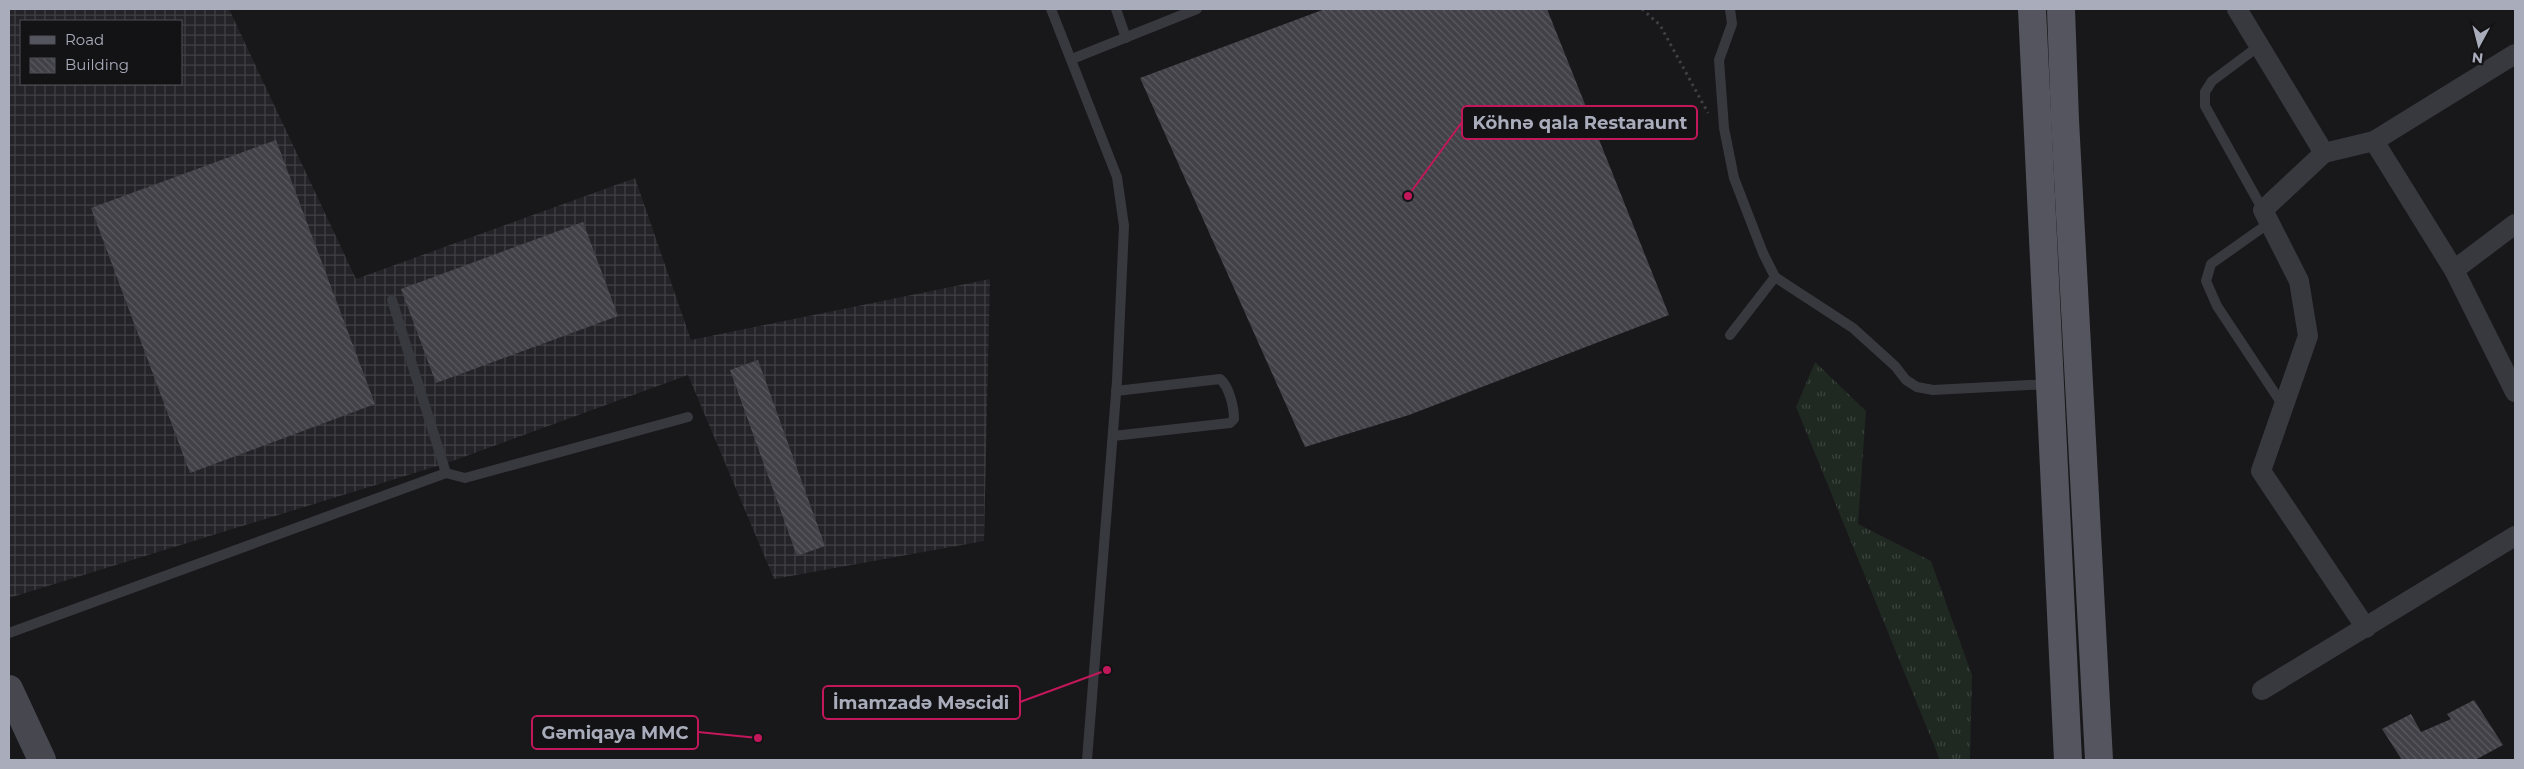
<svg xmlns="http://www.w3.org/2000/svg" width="2524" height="769" font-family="Montserrat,sans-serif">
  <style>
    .industrial { fill: url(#industrial-grid); fill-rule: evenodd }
    .grass { fill: url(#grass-tufts) }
    .building { fill: url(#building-back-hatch) }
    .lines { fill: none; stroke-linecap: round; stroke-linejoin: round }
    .path { stroke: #3e4046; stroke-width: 3; stroke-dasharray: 2.5 4; stroke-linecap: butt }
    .lane { stroke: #38393f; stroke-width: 10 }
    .street { stroke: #38393f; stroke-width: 20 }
    .secondary { stroke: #46474f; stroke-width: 28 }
    .primary { stroke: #54555e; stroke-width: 28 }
    .leader { fill: none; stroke: #c2185b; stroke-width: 2 }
    .callout-dot { fill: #c2185b; stroke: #131215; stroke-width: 2 }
    .callout { fill: #131215; stroke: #c2185b; stroke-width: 2 }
    .callout-label { font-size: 18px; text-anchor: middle; font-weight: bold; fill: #a9acbb }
  </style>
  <defs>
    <pattern id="industrial-grid" width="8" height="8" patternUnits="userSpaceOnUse" patternTransform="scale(1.25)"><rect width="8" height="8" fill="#242327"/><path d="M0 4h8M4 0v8" fill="none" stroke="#414044"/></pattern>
    <pattern id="grass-tufts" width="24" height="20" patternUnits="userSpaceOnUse" patternTransform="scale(1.25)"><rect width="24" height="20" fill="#1f2821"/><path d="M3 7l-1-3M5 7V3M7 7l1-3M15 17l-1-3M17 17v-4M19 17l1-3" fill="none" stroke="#3d443f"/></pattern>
    <pattern id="building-back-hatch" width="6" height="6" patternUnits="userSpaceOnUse" patternTransform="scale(1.25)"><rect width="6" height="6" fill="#424147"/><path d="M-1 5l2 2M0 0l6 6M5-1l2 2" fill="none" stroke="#5a5a60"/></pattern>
  </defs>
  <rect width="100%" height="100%" fill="#18171a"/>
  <path class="industrial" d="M9,9H229L356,279L635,178L691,340L990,279L984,541L774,579L688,375L447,463L9,598ZM21,21H181V84H21Z"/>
  <path class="grass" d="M1815,362L1866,411L1858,524L1931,561L1972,675L1970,760H1940L1796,407Z"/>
  <g class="building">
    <path d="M1325,9H1547L1669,315L1409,415L1305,447L1140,78Z"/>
    <path d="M276,140L375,404L190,473L91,208Z"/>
    <path d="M583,222L618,316L436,383L401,289Z"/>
    <path d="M758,360L825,546L797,556L730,370Z"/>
    <path d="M2474,700L2503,745L2475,760H2402L2382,729L2411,714L2421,732L2451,719L2447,714Z"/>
  </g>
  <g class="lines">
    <path class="path" d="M1642,9L1660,25L1708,113"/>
    <g class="lane">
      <path d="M1051,9L1117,177L1124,226L1117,381L1087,760"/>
      <path d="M1116,9L1126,38"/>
      <path d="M1730,9L1732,24L1719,60L1724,128L1734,178L1763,253L1775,277L1853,328L1895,366L1906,380L1917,387L1933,390L2050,384"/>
      <path d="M2259,46L2212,81L2205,92V106L2263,210"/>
      <path d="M1072,59L1197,9"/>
      <path d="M2269,223L2211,264L2206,281L2217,306L2284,407"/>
      <path d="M392,300L446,473"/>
      <path d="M1730,335L1775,277"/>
      <path d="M1113,436L1230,423L1234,419C1234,407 1229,386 1220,379L1116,391"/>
      <path d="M9,633L446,473L465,478L688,417"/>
    </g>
    <g class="street">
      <path d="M2237,9L2324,153"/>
      <path d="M2374,141L2454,270L2515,392"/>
      <path d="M2454,270L2515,224"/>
      <path d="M2366,628L2261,471L2308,336L2299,281L2263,210L2324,153L2374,141L2515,54"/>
      <path d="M2262,690L2515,536"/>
    </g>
    <path class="secondary" d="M9,689L42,760"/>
    <g class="primary">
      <path d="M2032,9L2068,760"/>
      <path d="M2061,9L2065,120L2099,760"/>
    </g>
  </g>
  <path class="leader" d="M1408 196L1462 122M1107 670L1020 702M758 738L698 732"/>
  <g class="callout-dot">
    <circle cx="1408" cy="196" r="5"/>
    <circle cx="1107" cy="670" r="5"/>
    <circle cx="758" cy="738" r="5"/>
  </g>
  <g class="callout">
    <rect x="1462" y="106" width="235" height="33" rx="5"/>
    <rect x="823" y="686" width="197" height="33" rx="5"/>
    <rect x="532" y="716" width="166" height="33" rx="5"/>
  </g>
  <g class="callout-label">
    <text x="1580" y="129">Köhnə qala Restaraunt</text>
    <text x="921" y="709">İmamzadə Məscidi</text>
    <text x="615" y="739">Gəmiqaya MMC</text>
  </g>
  <rect width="2524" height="769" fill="none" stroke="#a9acbb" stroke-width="20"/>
  <rect x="20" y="20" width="162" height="65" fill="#131215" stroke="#4f5057"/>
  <rect x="30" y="36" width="25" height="8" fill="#54555e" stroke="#4f5057"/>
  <text x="65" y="45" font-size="15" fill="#a9acbb">Road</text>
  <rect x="30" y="58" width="25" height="15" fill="url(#building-back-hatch)" stroke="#4f5057"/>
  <text x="65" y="70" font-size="15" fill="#a9acbb">Building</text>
  <g transform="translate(2479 45) rotate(187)" stroke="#131215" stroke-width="4" paint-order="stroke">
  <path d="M0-4L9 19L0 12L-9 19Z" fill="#a9acbb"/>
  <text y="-8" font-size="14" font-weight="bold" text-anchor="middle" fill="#a9acbb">N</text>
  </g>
</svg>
